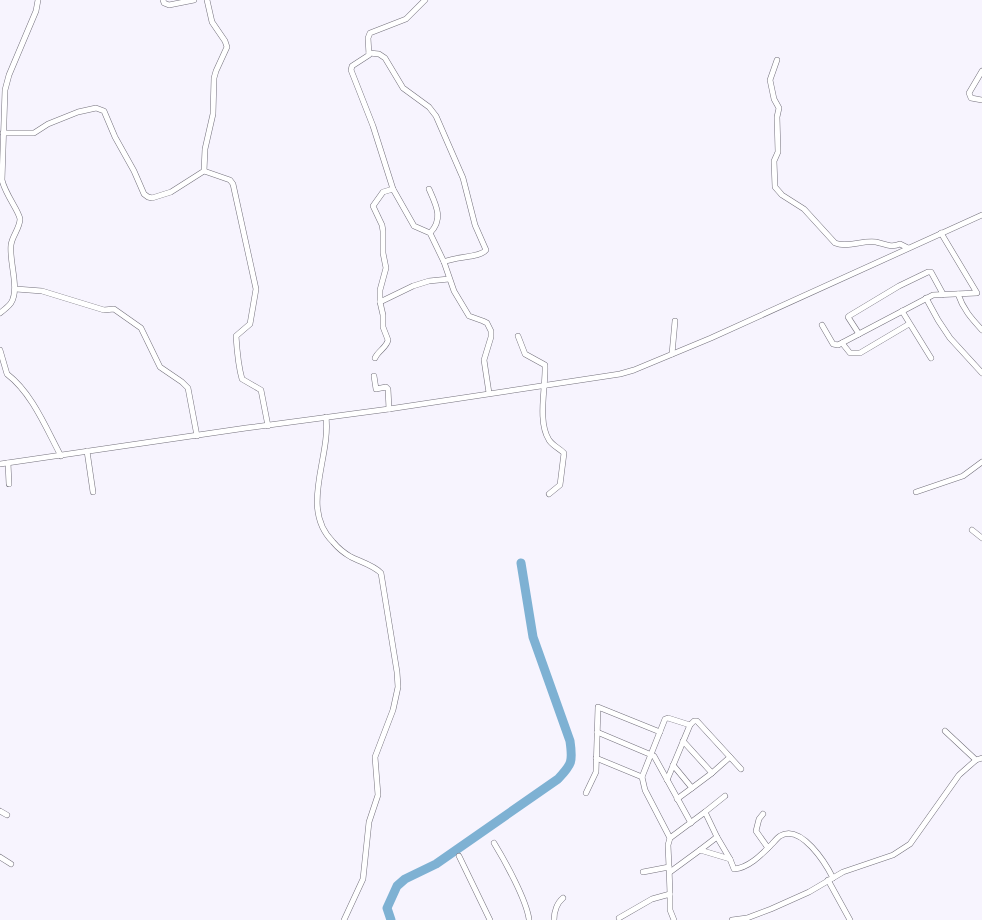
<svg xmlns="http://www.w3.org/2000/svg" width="982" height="920" font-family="'DejaVu Sans',sans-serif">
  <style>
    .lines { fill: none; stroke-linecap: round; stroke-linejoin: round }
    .river { stroke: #7eb1d3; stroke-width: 9 }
    .minor-casing { stroke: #74717c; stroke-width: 6 }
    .minor { stroke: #fff; stroke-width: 5 }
  </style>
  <rect width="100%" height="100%" fill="#f7f4fe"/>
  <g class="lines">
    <path class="river" d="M391,920L387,908L397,886L405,879L436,864L558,779C572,764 573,762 570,741L533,637L521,563"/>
    <defs>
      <g id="minor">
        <path d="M163,0L164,3L169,5L194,0"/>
        <path d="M425,0L406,19L370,33L368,38L369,55L352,66L351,70L373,126L393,189L414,226L430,233L444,262L454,291L469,316L483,321L487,323L491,331V337L484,360L489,393"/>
        <path d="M369,53L379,54L385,58L403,88L429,107L436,116L463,178L475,225L486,250C480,258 455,256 444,262"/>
        <path d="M777,60L770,80L774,99L779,108L777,117L778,152L774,161L775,187L782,195L804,209L835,243C848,248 862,240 876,242C885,244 891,248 900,244L908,248"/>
        <path d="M982,71L969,93L971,98L982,100"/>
        <path d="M3,133H34L48,124L78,112L96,108L104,111L115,137L134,171L144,194L148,197L152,198L171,192L204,171L205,149L213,114L214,78L216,71L227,47L225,41L212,22L207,0"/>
        <path d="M204,171L230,180L233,184L256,289L250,324L236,336C237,351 238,365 242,379L261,390L268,426"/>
        <path d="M393,189L383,192L373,206L382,225L383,231V253L386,268L380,290V302L413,286L429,281L449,279"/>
        <path d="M429,189C436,205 444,219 430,233"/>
        <path d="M16,289L42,291L104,310L114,309L141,328L160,367L182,382L188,388L197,436"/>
        <path d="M958,294C963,309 971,318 982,330"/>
        <path d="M926,298L938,320L950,338L982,373"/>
        <path d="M902,311L931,358"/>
        <path d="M0,313C4,310 8,307 11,303C20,289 9,262 11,245C12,236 20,228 20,219C19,211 5,194 2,180L5,90L9,75L36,11L38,0"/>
        <path d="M822,325L833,344L838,345L933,295L977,293L941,233"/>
        <path d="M859,334L848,317L849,316L899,286L928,272H931L943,294"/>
        <path d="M518,336L525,354L545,365C546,387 537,421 549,440C553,446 559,448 564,453L560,485L549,494"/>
        <path d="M842,343L850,353H860L909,324"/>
        <path d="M0,350L7,374C32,393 46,428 61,456"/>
        <path d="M672,354L675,321"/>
        <path d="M375,358C378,351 387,347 388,340L383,327V315L380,302"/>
        <path d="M374,376L376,389L386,387L388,389L389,409"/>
        <path d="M326,417C331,458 299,508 333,542C338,548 344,553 351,557C361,562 373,565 381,573L397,672L398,687L393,710L375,757L378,795L369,822L363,879L344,920"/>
        <path d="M87,451L93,492"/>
        <path d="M8,463L9,484"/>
        <path d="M0,464L246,428L389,409L620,374L634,370L711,338L982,215"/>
        <path d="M916,492L963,476L982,462"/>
        <path d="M972,530L982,538"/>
        <path d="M690,725L694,721H697L730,757L712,773"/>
        <path d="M945,731L976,760"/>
        <path d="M597,732L654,756L691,823"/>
        <path d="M683,741L712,773L692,788"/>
        <path d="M730,757L741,769"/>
        <path d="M596,758L642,777L645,790L670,838"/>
        <path d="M673,765L692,788L677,799"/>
        <path d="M642,777L665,719L668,718L690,725L667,780"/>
        <path d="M586,793L596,772L598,707L660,732"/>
        <path d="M0,811L7,815"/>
        <path d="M705,812L725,796"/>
        <path d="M763,814L759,819L756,831L768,848"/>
        <path d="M717,837L730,859"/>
        <path d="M494,843C505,861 526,899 529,919"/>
        <path d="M459,856L490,920"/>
        <path d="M0,857L11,864"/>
        <path d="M669,867L668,845L670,838L705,812L717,837L700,850"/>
        <path d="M643,872L669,867L670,894"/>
        <path d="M670,872L700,850L730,859L734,869C749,868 762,854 772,844C774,842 777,838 780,836C801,823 826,864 833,878"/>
        <path d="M828,880L850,920"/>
        <path d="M619,918L652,899L670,894V910L674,920"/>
        <path d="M554,920C554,912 557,903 563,898"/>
        <path d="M732,920L747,918L771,909L809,892L843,872L893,855L910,844L959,775L976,760L982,758"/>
      </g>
    </defs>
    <use href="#minor" class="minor-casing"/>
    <use href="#minor" class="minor"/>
  </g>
</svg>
